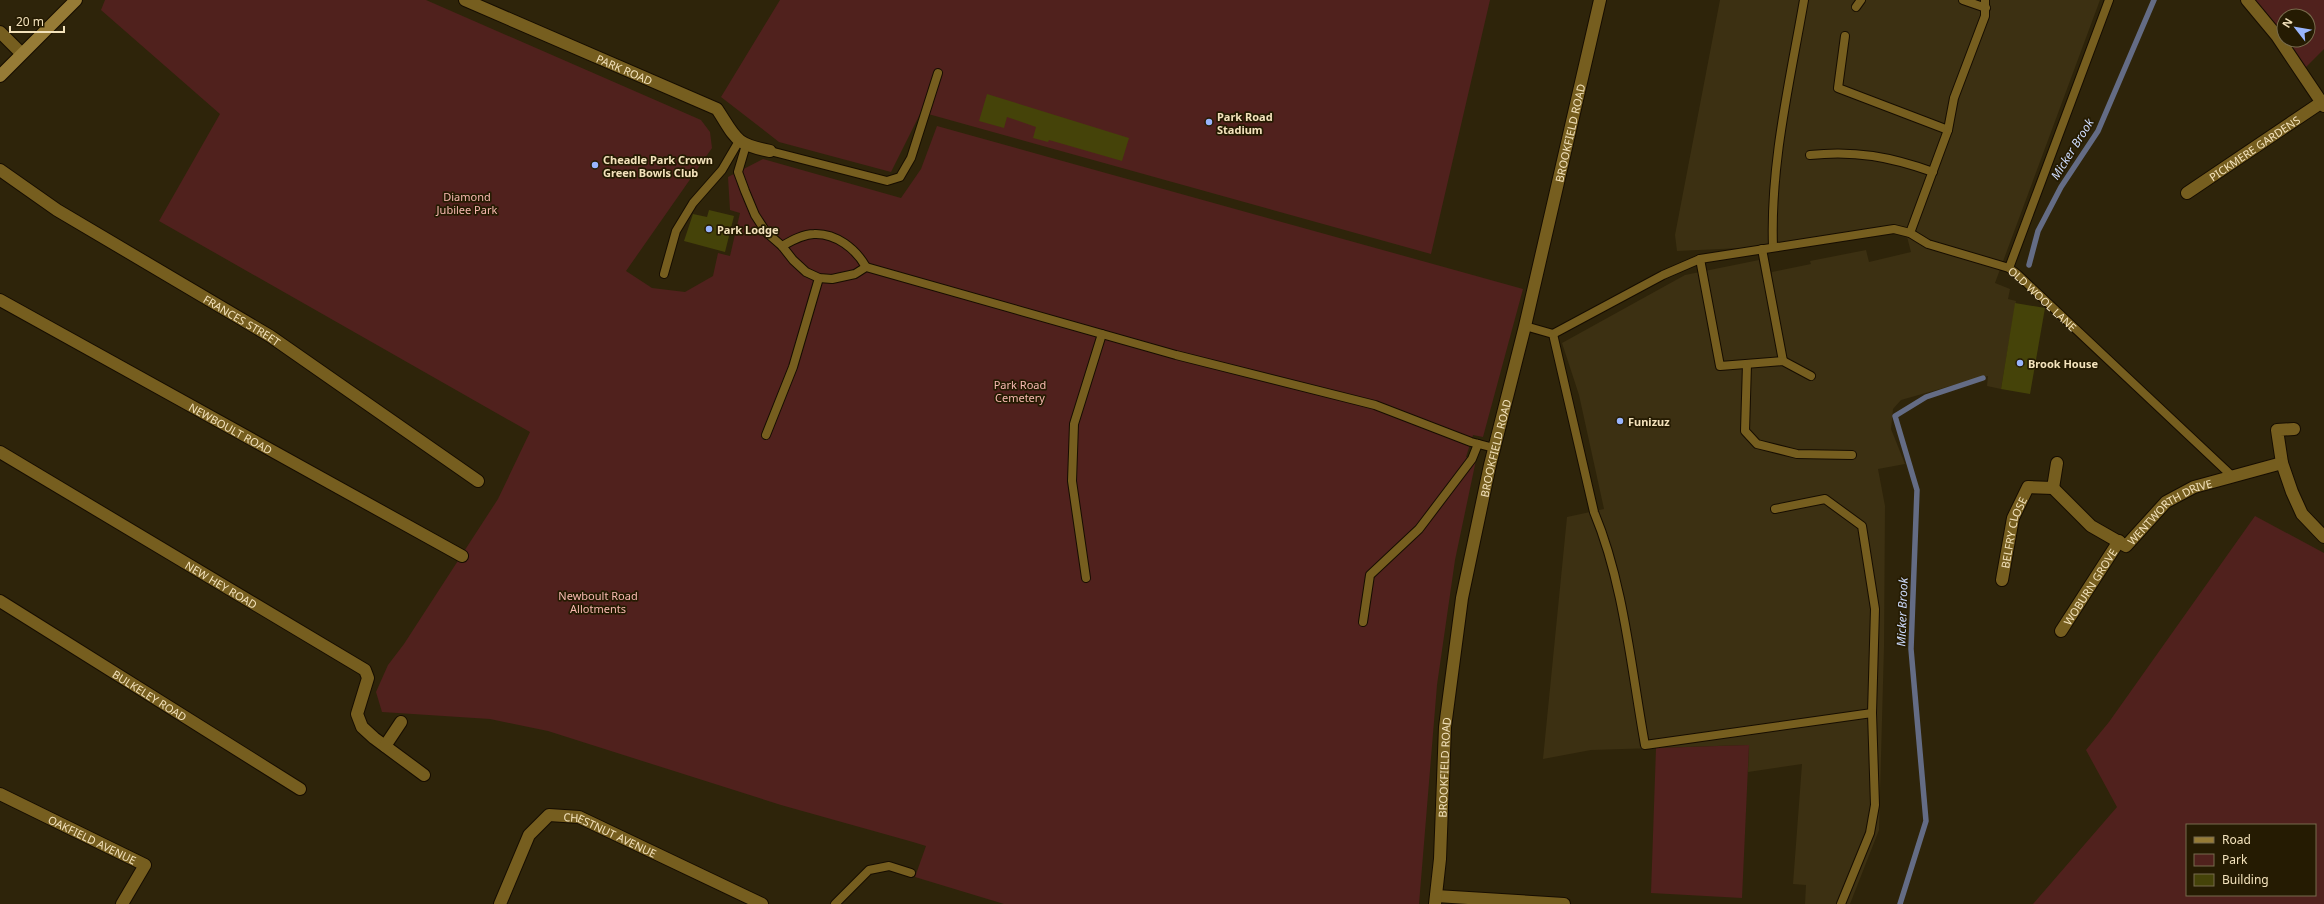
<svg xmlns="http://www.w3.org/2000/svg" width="2324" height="904" font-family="'Noto Sans',sans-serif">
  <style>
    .built { fill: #3c3012 }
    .green { fill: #50211d; fill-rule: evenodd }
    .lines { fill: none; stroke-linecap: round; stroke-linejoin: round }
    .stream { stroke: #646c85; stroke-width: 5.5 }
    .building { fill: #454309 }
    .service-casing { stroke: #160d00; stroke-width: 10 }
    .minor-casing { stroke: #160d00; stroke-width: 14 }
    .tertiary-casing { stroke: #160d00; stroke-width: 14 }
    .primary-casing { stroke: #160d00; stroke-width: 14 }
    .service { stroke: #765e1f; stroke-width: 8 }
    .minor { stroke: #765e1f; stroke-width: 12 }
    .tertiary { stroke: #765e1f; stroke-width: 12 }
    .primary { stroke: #967b36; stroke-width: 12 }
    .poi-dot { fill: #99b5fd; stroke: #251b02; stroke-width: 1.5 }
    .labels { text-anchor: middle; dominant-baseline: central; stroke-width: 3.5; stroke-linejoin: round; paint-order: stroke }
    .street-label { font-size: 11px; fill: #f3e2bc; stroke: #251b02 }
    .poi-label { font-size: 11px; font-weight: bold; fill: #f3e2bc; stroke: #251b02; text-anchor: start }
    .park-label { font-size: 11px; fill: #f7b9b0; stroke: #251b02 }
    .water-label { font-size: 12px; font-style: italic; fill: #cddbfd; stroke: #251b02 }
  </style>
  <rect width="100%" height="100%" fill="#2e240a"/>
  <path class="built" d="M1720,0H2100L1995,283L2010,289L2008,299L2016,301L2001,389L1987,386L1988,376L1975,379L1901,400L1893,409L1891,429L1905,464L1878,469L1885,506L1884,647L1879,830L1850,904H1805L1806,885L1793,884L1802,764L1748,772L1749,745L1591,750L1543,759L1567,517L1604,509L1579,395L1562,343L1685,275L1759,260L1762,276L1772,274V272L1811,264L1810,261L1866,250L1869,262L1911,252L1905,229L1786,246L1677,251L1675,235Z"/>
  <g class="green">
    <path d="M105,0H426L701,120L710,132L712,148L626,271L652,288L685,292L713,276L718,253L730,256L740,213L730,210L728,177L763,159L901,198L921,169L937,126L1523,289L1483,437L1473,435L1466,457L1476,460L1455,560L1437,685L1419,904H1004L915,877L926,846L913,842L781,805L548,731L490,719L382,712L376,692L388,665L404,644L498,499L530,432L159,221L220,114L101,10Z"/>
    <path d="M780,0H1490L1431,254L921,112L891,172L779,142L721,97Z"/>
    <path d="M2247,0H2324V49L2301,72ZM2284,16H2308V40H2284Z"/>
    <path d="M2255,516L2324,553V904H2033L2117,807L2086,750L2109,722ZM2187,825H2315V895H2187Z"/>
    <path d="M1749,745L1742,898L1651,893L1656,748Z"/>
  </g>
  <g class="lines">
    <g class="stream">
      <path d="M2029,265L2038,231L2061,187L2098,131L2154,0"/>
      <path d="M1900,904L1926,821L1911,649L1917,490L1895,416L1926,397L1983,378"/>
    </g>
  </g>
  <g class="building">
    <path d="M987,94L1129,138L1122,161L1049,140L1048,142L1033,138L1036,127L1007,117L1004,128L979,121Z"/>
    <path d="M709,210L734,216L725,252L684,241L693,214L707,217Z"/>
    <path d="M2015,303L2045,308L2030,394L2001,389Z"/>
  </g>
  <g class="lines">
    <defs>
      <g id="service">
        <path d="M1963,0L1986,8"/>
        <path d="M1856,7L1861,0"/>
        <path d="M1845,36L1838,88L1948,130"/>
        <path d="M746,145L738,172L745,191L755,215L766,232L782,246L793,260L806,272L819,278L832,279L855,274L866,267L1176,355L1375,405L1471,442L1494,448"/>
        <path d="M770,151L887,181L900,177L911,158L938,73"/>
        <path d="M1810,155C1855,150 1891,157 1933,172"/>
        <path d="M1910,233L1948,130L1954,98L1985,16V0"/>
        <path d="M782,246C791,241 803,234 814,234C836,233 856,249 866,267"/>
        <path d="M1773,247C1770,164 1790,81 1804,0"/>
        <path d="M1762,249L1783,361"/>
        <path d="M1700,259L1720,366L1783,361L1811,376"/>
        <path d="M2009,268L2109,0"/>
        <path d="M664,274L676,231L693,203L722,170L739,141"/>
        <path d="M1525,326L1553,334L1594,512C1624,584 1631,668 1645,745L1872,713L1875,609L1862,526L1825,499L1775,509"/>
        <path id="s1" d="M1553,334L1663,275L1700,259L1894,229L1910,233L1928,244L2009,268L2017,274L2232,476"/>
        <path d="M1747,364L1745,431L1757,444L1797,454L1852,455"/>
        <path d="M766,435L793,367L819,278"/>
        <path d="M1086,578L1072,481L1074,424L1102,334"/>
        <path d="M1363,622L1370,575L1419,529L1472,459L1478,444"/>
        <path d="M835,904L869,870L889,866L911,873"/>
        <path d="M1841,904L1870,833L1875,805L1872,713"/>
      </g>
      <g id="minor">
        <path id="s2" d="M465,0L717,109C736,138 734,144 770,151"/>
        <path d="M0,32L21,53"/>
        <path id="s3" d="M0,170L57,210L270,336L478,481"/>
        <path id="s4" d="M2187,193L2322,102"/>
        <path id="s5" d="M0,300L462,556"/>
        <path d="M2294,429L2277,430L2282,463L2292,492L2302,514L2324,537"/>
        <path id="s6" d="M0,452L365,670L368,678L357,714L362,727L374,738L424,775"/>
        <path id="s7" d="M2053,488L2091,526L2126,546L2166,502L2194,487L2282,463"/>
        <path id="s8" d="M2002,580L2013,518L2028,487L2053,488L2057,463"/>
        <path id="s9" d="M0,601L300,789"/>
        <path id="s10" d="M2061,631L2119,541"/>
        <path d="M385,746L401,722"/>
        <path id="s11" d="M0,794L145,865L122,904"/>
        <path d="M1436,896L1564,904"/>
        <path id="s12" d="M500,904L529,835L549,815L579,817L762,904"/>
        <path id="s13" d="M1435,904L1440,859L1445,727L1462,598L1490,465L1525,326L1600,0"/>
      </g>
      <path id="tertiary" d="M2247,0L2277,36L2324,106"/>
      <path id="primary" d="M0,76L76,0"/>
    </defs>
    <use href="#service" class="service-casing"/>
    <use href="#minor" class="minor-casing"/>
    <use href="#tertiary" class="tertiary-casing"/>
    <use href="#primary" class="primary-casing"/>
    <use href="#service" class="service"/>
    <use href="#minor" class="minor"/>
    <use href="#tertiary" class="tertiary"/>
    <use href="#primary" class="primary"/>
  </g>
  <g class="poi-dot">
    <circle cx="1209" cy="122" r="4"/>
    <circle cx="595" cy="165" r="4"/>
    <circle cx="709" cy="229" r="4"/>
    <circle cx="2020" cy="363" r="4"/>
    <circle cx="1620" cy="421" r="4"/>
  </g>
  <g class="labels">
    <g class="street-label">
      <text stroke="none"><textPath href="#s2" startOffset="174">PARK ROAD</textPath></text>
      <text stroke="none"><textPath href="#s13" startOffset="785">BROOKFIELD ROAD</textPath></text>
      <text stroke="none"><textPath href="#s4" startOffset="81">PICKMERE GARDENS</textPath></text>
      <text stroke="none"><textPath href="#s1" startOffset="529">OLD WOOL LANE</textPath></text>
      <text stroke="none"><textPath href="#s3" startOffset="285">FRANCES STREET</textPath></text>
      <text stroke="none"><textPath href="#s5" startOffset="264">NEWBOULT ROAD</textPath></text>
      <text stroke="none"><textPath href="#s13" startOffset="461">BROOKFIELD ROAD</textPath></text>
      <text stroke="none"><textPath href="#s7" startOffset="151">WENTWORTH DRIVE</textPath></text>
      <text stroke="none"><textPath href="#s8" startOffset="49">BELFRY CLOSE</textPath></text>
      <text stroke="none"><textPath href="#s6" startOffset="258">NEW HEY ROAD</textPath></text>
      <text stroke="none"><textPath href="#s10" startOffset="53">WOBURN GROVE</textPath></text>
      <text stroke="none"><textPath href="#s9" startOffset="177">BULKELEY ROAD</textPath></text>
      <text stroke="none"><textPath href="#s13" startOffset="137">BROOKFIELD ROAD</textPath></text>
      <text stroke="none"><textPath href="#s12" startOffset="168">CHESTNUT AVENUE</textPath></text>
      <text stroke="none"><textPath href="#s11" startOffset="103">OAKFIELD AVENUE</textPath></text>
    </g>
    <g class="poi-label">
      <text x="1217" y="116">Park Road<tspan x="1217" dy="13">Stadium</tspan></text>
      <text x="603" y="159">Cheadle Park Crown<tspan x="603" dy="13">Green Bowls Club</tspan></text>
      <text x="717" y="229">Park Lodge</text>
      <text x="2028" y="363">Brook House</text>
      <text x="1628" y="421">Funizuz</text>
    </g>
    <g class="park-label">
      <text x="467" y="196">Diamond<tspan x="467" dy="13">Jubilee Park</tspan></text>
      <text x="1020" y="384">Park Road<tspan x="1020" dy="13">Cemetery</tspan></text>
      <text x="598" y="595">Newboult Road<tspan x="598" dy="13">Allotments</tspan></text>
    </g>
    <g class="water-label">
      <text transform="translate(2072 149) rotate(-58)">Micker Brook</text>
      <text transform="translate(1902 612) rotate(-88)">Micker Brook</text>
    </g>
  </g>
  <rect x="2186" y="824" width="130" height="72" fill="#251b02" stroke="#776b4c"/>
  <rect x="2194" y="837" width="20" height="6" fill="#967b36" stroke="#776b4c"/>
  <text x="2222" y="844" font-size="12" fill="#f3e2bc">Road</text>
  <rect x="2194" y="854" width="20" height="12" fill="#50211d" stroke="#776b4c"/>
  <text x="2222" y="864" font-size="12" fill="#f3e2bc">Park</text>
  <rect x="2194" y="874" width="20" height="12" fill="#454309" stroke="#776b4c"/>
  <text x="2222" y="884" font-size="12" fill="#f3e2bc">Building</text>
  <g transform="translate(2296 28) rotate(301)"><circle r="19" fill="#251b02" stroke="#776b4c"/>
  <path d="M0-3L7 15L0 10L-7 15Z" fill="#99b5fd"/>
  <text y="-6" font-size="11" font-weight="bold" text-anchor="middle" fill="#f3e2bc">N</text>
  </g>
  <path d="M10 26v6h54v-6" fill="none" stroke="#f3e2bc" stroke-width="2"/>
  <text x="16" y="26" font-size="12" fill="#f3e2bc" stroke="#251b02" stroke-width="3" paint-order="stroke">20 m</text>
</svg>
